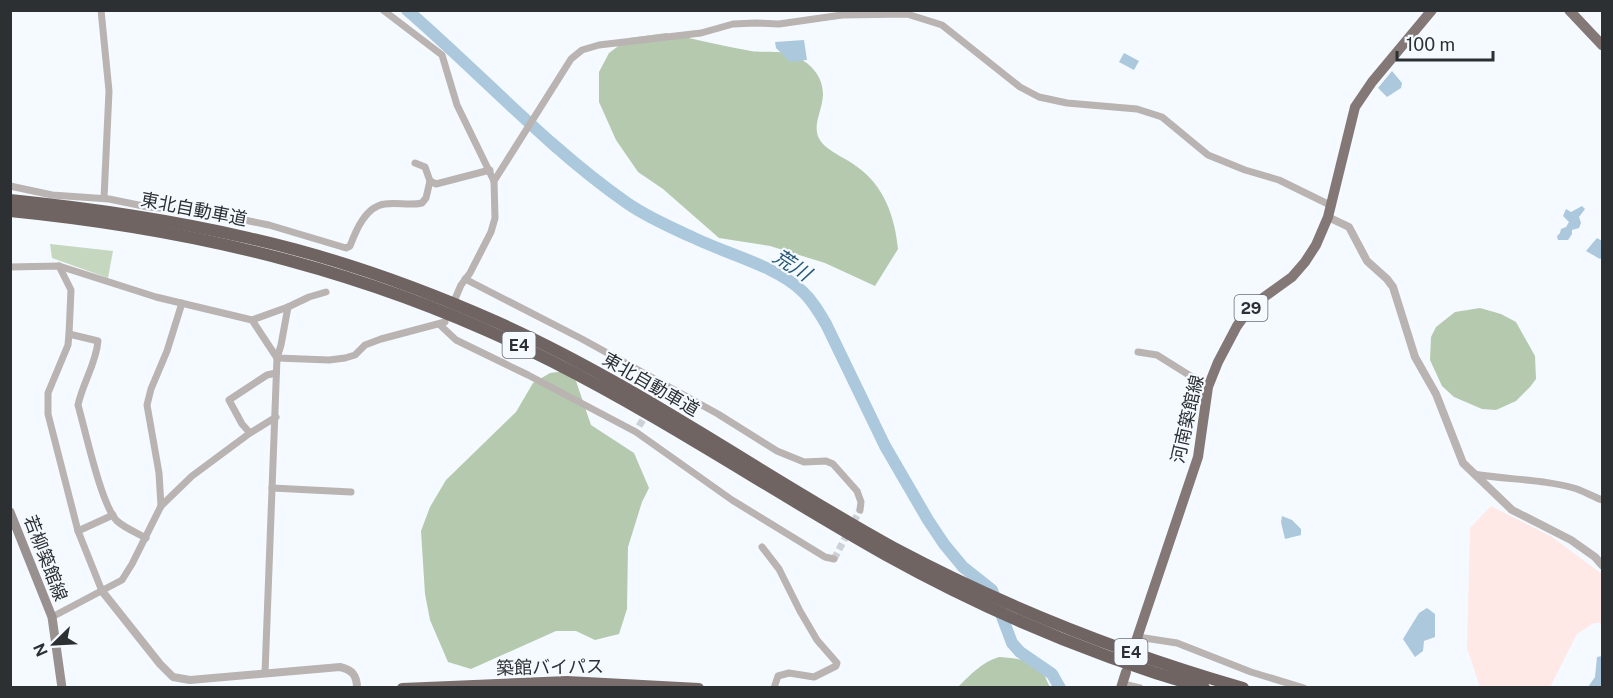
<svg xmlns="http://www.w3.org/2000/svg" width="1613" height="698" font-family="'Public Sans','Noto Sans JP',sans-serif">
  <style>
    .industrial { fill: #ffe9e7 }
    .green { fill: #c5d7be }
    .forest { fill: #b5c9ae }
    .water { fill: #abc8dd }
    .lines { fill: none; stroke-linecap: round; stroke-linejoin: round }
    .river { stroke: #abc8dd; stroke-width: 12 }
    .minor-tunnel { stroke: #ccd2d6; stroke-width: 7; stroke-dasharray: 7 3.5; stroke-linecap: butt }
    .minor { stroke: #b9b3b2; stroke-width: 7 }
    .tertiary { stroke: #b9b3b2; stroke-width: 8 }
    .secondary { stroke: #99918f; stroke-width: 9 }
    .primary { stroke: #837876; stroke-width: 10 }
    .trunk { stroke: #796e6c; stroke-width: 10 }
    .motorway { stroke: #6f6461; stroke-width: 12 }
    .labels { text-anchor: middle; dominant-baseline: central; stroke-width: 4.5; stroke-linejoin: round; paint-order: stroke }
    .shield { fill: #f4faff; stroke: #696d70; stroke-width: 1.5 }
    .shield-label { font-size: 16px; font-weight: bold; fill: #2d3033 }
    .street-label { font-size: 18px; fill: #2d3033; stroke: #f4faff }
    .water-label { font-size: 20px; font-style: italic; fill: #275776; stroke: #f4faff }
  </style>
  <rect width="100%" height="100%" fill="#f4faff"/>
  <path class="industrial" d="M1491,506L1552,537L1602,574V623H1594L1577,634L1550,687H1480L1467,648L1470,528Z"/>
  <path class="green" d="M50,244L113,251L108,278L52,258Z"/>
  <g class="forest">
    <path d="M666,33C695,39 723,46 751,51C764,53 781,50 792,55C810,62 823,75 823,95C822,115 808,130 825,146C834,154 847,159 856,166C884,185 895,217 898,249L875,286L825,263L770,246L719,238L663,189L638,172L616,140L599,102V72L609,53L629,38Z"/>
    <path d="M1480,308L1501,314L1516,322L1535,356L1536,379L1530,387L1516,401L1496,410L1482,409L1454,397L1442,386L1430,360L1431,337L1436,327L1455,312Z"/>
    <path d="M565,371L576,381L591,425L634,453L649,488L642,502L628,547L627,609L619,634L595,640L576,631H556L471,669L448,662L430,620L425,594L421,531L430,507L446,480L516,412L533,383L550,373Z"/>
    <path d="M999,657C1011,658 1033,659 1041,670C1045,675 1047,682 1050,687H958C970,675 982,662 999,657Z"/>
  </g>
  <g class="water">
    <path d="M804,40L807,60L790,62L776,48L775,42Z"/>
    <path d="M1124,53L1139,61L1134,70L1119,62Z"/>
    <path d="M1392,71L1402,83L1401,88L1387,97L1378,88Z"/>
    <path d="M1582,206L1585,209L1579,217L1581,223L1579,228L1572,230V234L1568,240H1558L1557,236L1560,233L1561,229L1566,227L1569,222L1563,216L1566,209L1571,212Z"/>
    <path d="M1597,238L1602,241V258L1600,259L1586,251Z"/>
    <path d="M1282,516L1292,520L1301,529V535L1285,539L1281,522Z"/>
    <path d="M1427,608L1435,614V637L1424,641L1423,651L1415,657L1403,639L1419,613Z"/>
    <path d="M1602,656V687H1588L1595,677L1597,657Z"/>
  </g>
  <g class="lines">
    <path class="river" d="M407,10C480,73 548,148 627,203C647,217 670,227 692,237C724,253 777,266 802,291C812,300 819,312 826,324L885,446L928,520L944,544L963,567L992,590L1012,643L1020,652L1052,674L1060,688"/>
    <g class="minor-tunnel">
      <path d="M639,426L659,394"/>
      <path d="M834,559L860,510"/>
    </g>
    <g class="minor">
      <path d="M101,10L109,91L104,198"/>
      <path d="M383,10L442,55L457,105L494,181L495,218L491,232L470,273L461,285L455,299"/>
      <path d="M415,163L425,167L430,181L436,184L490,170"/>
      <path d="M494,181L571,59L582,50L599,45L701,33L733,24L756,23L779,24L842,15L907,14L942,25L1020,87L1039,97L1067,103L1137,109L1162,117L1208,155L1245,170L1279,180L1330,205"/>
      <path d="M10,186L52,195L109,199L148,207L205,212L269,225L346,248L350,246C356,230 366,206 385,204C397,202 410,206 422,203L426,198L430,181"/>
      <path d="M59,266L71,290L69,334L68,345L48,393V414L78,531L102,591"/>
      <path d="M10,267L59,266L156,297L252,320L277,358L265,673"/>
      <path d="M465,279L582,339L718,414L777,451L804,462L826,461L833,464L857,491L861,502L860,510"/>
      <path d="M288,307L281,345L277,358L329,360L345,358L355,355L365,345L381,339L445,322"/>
      <path d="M252,320L288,307L309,297L326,292"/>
      <path d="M440,325L456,340L528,375L636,432L732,500L825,557L834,559"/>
      <path d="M69,334L98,341C96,364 83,382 78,405C85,429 101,505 117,521C125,528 137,533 146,538"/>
      <path d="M1138,352L1157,355L1208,387"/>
      <path d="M659,394L666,385"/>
      <path d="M250,433L242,424L229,400L267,375L276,373"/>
      <path d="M1474,474C1508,480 1544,479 1577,489C1585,492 1594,497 1602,500"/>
      <path d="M272,488L351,492"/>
      <path d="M161,506L159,473L147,405L151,389L167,351L182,303"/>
      <path d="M78,531L113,515"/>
      <path d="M762,547L779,569L800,611L817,640L837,663L836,666L814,677L789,673L778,676L774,688"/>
      <path d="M52,617L122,580L132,564L161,506L192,476L250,433L276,417"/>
      <path d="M1138,637L1177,643L1251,672L1304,688"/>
      <path d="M1123,684L1140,688"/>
    </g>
    <g class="tertiary">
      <path d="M1328,217L1349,227L1367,261L1387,279L1393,287L1415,357L1436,394L1463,463L1512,510L1571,540L1595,557L1602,565"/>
      <path d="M102,591L160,664L173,677L190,680L340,667C352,670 357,675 357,688"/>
    </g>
    <path class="secondary" d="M10,512L52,617L62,688"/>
    <g class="primary">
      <path d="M1569,10L1602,45"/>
      <path d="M1135,644L1198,457L1208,387L1218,362L1237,326L1247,312L1260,300L1292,277L1305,262L1316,245L1328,217L1355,107L1372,82L1432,10"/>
      <path d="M1121,688L1126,672"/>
    </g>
    <path class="trunk" d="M402,688L567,681L699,688"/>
    <g class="motorway">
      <path d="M10,200C90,208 171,220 249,238C334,257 418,287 497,322C636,384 761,475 894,548C1005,607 1122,653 1243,688"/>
      <path d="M10,211C202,230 381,274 553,362C667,420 774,492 886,555C985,610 1094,656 1204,688"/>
    </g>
  </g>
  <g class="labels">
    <g class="shield">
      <rect x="1234.5" y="295" width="33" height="26" rx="4.5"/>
      <rect x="502.5" y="332" width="33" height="26" rx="4.5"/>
      <rect x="1114.5" y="639" width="33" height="26" rx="4.5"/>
    </g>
    <g class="shield-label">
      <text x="1251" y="308">29</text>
      <text x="519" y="345">E4</text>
      <text x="1131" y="652">E4</text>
    </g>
    <g class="street-label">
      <text transform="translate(194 209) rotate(11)">東北自動車道</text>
      <text transform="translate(651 384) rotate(30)">東北自動車道</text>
      <text transform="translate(1187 419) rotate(-77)">河南築館線</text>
      <text transform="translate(46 558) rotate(69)">若柳築館線</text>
      <text transform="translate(550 667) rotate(-1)">築館バイパス</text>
    </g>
    <g class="water-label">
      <text transform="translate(792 265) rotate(33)">荒川</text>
    </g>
  </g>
  <rect width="1613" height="698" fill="none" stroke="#2d3033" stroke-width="24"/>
  <g transform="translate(54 644) rotate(246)" stroke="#f4faff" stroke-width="4.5" paint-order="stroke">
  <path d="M0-4.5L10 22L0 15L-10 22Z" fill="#2d3033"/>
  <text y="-9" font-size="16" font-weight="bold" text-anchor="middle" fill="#2d3033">N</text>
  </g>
  <path d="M1397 51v9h96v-9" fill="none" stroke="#2d3033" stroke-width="3"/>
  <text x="1406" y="51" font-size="18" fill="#2d3033" stroke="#f4faff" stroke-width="4.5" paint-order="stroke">100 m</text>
</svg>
